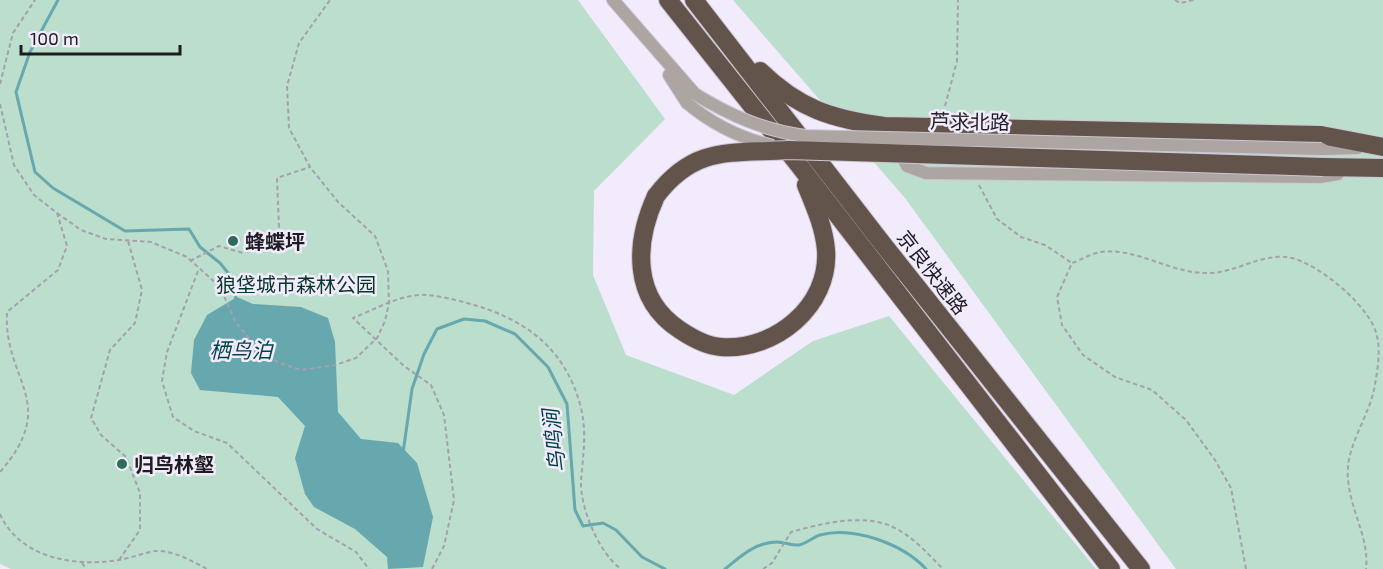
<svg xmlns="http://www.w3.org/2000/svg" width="1383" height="569" font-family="'Exo 2','Noto Sans SC',sans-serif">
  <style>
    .green { fill: #bbdecd }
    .water { fill: #66a8ae }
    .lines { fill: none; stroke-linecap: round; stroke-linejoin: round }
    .stream { stroke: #66a8ae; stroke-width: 3 }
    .street-casing { stroke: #cbc6d5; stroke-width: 14 }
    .highway-casing { stroke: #cbc6d5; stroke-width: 20 }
    .path { stroke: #a5a0ad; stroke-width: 2; stroke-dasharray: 4.5 3; stroke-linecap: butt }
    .street { stroke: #ada5a1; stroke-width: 12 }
    .highway { stroke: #63544b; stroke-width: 18 }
    .street-bridge-casing { stroke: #cbc6d5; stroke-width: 14; stroke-linecap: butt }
    .highway-bridge-casing { stroke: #cbc6d5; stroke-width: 20; stroke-linecap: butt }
    .street-bridge { stroke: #ada5a1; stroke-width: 12 }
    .highway-bridge { stroke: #63544b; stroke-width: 18 }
    .poi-dot { fill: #2b6c5b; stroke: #f1ebfc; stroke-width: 2 }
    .labels { text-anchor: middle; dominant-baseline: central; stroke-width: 5; stroke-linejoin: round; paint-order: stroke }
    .street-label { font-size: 20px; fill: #1e1b21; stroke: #f1ebfc }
    .poi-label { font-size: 20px; font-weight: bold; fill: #1e1b21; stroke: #f1ebfc; text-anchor: start }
    .park-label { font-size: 20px; fill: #053626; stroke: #f1ebfc }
    .water-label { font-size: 21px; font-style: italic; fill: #014247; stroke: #f1ebfc }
  </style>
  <rect width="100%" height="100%" fill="#f1ebfc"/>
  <g class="green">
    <path d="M0,0H578L665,119L594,191L593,275L626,355L734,395L813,341L889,316L1096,569H11L0,564Z"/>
    <path d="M733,0H1383V569H1176L905,198Z"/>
  </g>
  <path class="water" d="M237,297L253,304L301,307L328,318L335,342L338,412L361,439L398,443L417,463L433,517L423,567L388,569L387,557L355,529L314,507L305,494L295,458L305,426L278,397L200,390L191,373L194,340L207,315Z"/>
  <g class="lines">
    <g class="stream">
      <path d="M58,0L30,52L16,92L35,172L53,188L125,231L189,229L200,247L220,263L233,279L236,301"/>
      <path d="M403,453L412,389L424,354L437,329L464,319L485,321L515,334L548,367L567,404L575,510L583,526L603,523L616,530L642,557L665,569"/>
      <path d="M725,569C740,557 755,542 777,542C784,542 792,546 799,545C806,544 813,537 820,535C854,526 903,544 926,569"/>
    </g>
    <defs>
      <g id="street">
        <path d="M613,0L695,94"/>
        <path d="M669,75L687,103"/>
        <path d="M903,149V158L907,166L926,173L1320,177L1338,174"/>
        <path d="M1322,149L1358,148"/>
      </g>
      <g id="highway">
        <path d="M668,0L798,164L1111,569"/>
        <path d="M694,0L882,243L1141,569"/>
        <path d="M760,71C799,109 832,119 884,126L1321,135L1383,147"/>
        <path d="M1323,167L1383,168"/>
        <path d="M656,196C635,242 631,298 680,330C692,338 706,346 721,347C775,351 830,306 826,250C824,227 815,207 806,185"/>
      </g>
    </defs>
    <use href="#street" class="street-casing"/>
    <use href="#highway" class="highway-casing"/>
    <g class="path">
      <path d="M1175,0L1180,3L1194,0"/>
      <path d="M0,84L13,33L35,0"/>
      <path d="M0,104L14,165L34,195L57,213L67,246L58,270L7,312C3,381 61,402 0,472"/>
      <path d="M945,106L957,61L958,0"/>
      <path d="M979,185L997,219L1021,237L1045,245L1072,263"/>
      <path d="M57,213L81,230L106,239L151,242L187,257L220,287L236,323L253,343L277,362L301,370L335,365L356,358L377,338L385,321L389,303L388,271L375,236L338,202L310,167L289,128L287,86L299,43L330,0"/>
      <path d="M190,261L219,246L243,253L268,246L279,227L277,178L310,167"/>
      <path d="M198,271L167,352L162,381L173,417L194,431L227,443L317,529L356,552L369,569"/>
      <path d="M0,514C20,559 76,567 119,560C131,558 143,553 155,551C173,550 192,561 207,569"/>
      <path d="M119,560L140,530V493L126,457L101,435L91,418L110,350L135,323L142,290L128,241"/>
      <path d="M82,563L86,569"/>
      <path d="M432,569L444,546L454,500L444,415L431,385L404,366L353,318C373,310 396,297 418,295C433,294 452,299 467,303C524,318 566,348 581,408C587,433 583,456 581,481C580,508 599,553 621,569"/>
      <path d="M763,569L772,563L791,532C820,524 858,514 888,525C910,533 927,553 943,569"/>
      <path d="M1246,569L1231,488L1215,460L1186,420L1152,390L1115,377L1083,355L1062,325L1057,297L1072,263C1081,260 1092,253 1101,252C1137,247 1172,275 1212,273C1239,271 1264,252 1292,258C1320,265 1371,307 1377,336C1381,353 1377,373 1374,390C1369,413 1349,445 1348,467C1345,503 1370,535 1366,569"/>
    </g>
    <use href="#street" class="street"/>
    <use href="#highway" class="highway"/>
    <defs>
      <g id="street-bridge">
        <path d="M695,94C731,116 763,130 805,136L1322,149"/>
        <path d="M687,103C713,125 740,138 773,146"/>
      </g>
      <path id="highway-bridge" d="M656,196C695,145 730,154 789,150L1323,167"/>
    </defs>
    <use href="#street-bridge" class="street-bridge-casing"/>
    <use href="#highway-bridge" class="highway-bridge-casing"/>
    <use href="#street-bridge" class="street-bridge"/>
    <use href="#highway-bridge" class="highway-bridge"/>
  </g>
  <g class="poi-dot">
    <circle cx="233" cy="241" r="6"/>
    <circle cx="122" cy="464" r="6"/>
  </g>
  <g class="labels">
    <g class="street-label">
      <text transform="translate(970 121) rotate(1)">芦求北路</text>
      <text transform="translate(933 272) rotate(52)">京良快速路</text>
    </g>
    <g class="poi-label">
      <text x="245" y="241">蜂蝶坪</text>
      <text x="134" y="464">归鸟林壑</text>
    </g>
    <g class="park-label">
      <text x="296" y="284">狼垡城市森林公园</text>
    </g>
    <g class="water-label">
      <text x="241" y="349">栖鸟泊</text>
      <text transform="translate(553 441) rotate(-97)">鸟鸣涧</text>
    </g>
  </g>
  <path d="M21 45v9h159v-9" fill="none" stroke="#1e1b21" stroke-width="3"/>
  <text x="30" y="45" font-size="18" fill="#1e1b21" stroke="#f1ebfc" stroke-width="4.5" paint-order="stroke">100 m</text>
</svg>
